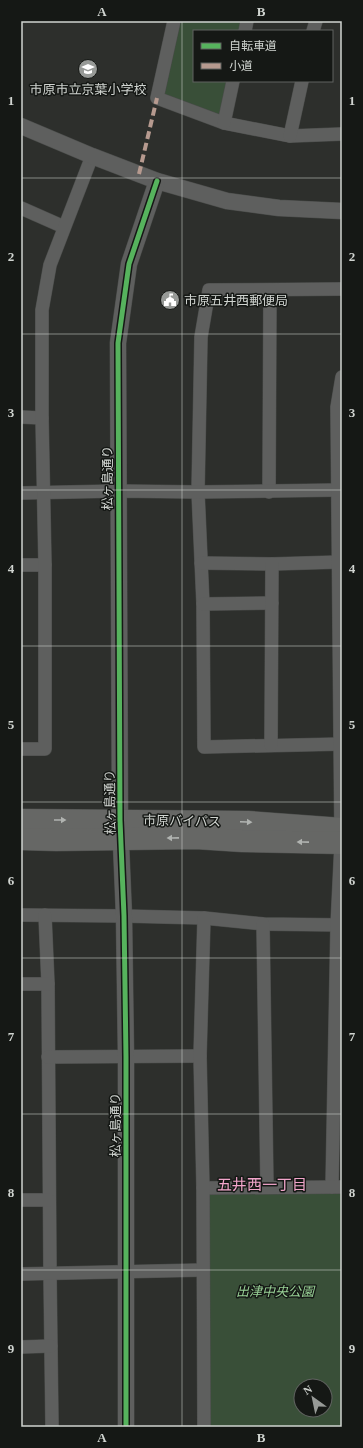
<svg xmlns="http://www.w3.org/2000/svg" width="363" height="1448" font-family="'Times New Roman','Noto Sans JP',serif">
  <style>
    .green { fill: #394f38; fill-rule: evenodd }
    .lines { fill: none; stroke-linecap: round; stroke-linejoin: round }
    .minor-casing { stroke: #4a4c4a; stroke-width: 14 }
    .tertiary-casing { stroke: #4a4c4a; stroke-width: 17 }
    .trunk-casing { stroke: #4a4c4a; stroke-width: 23 }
    .minor { stroke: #5e5f5e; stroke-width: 13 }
    .tertiary { stroke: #5e5f5e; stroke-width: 16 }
    .trunk { stroke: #666765; stroke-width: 22 }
    .quiet { stroke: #b69a8f; stroke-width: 4; stroke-dasharray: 8 4; stroke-linecap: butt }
    .cycleway-casing { stroke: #151815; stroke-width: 8 }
    .cycleway { stroke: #56b35d; stroke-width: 5 }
    .oneway { fill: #b0b3b0 }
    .grid { fill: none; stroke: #d0d4d0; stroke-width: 1; stroke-opacity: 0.55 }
    .labels { text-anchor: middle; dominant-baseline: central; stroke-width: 3; stroke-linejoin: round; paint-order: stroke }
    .poi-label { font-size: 13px; fill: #d0d4d0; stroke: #151815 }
    .street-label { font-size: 13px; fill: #d0d4d0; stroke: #151815 }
    .park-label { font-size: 13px; font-style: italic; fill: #99d297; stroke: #151815 }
    .quarter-label { font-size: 15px; fill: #f2a6cb; stroke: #151815 }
    .neatline { fill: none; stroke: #d0d4d0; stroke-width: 1.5 }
    .grid-label { font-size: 13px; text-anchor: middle; font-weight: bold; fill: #d0d4d0 }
  </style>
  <rect width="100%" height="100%" fill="#2d2f2c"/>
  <g class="green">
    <path d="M174,21H247L245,31H194V81H233L224,123L157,98Z"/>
    <path d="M211,1191L342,1193V1427H210L208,1197ZM301,1386H325V1410H301Z"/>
  </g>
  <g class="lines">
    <defs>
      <g id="minor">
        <path d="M174,21L157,98L224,123L290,136L342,134"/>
        <path d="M245,31L247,21"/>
        <path d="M313,31L316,21"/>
        <path d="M224,123L233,81"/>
        <path d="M290,136L302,81"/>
        <path d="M21,208L64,227"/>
        <path d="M342,289L209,290L201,337L198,492L203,604L204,747L342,744"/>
        <path d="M21,417L42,418"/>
        <path d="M269,492L270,290"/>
        <path d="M21,493L118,491L198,492L338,490"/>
        <path d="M201,563L272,564L339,562"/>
        <path d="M21,565H45"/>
        <path d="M203,604L272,603"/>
        <path d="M271,745L272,564"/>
        <path d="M21,749H45V565L42,418V310L50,265L92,156"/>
        <path d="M21,915L124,916L204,918L263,924L342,925"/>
        <path d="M45,915L48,984L50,1274L52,1427"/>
        <path d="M263,924L267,1187"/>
        <path d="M21,984H48"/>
        <path d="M48,1057L200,1056"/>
        <path d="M332,1187L337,925L341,843L337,407L342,377"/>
        <path d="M203,1188L342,1187"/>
        <path d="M21,1200H49"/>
        <path d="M21,1274L203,1270"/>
        <path d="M21,1347L51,1346"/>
        <path d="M204,1427L203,1188L200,1056L204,918"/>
      </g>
      <g id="tertiary">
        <path d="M21,126L92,156L157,181L227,201L279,208L342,211"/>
        <path d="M126,1427V1057L124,916L120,820L118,343L129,264L157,181"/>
      </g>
      <g id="trunk">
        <path d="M21,820L248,822L342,829"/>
        <path d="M21,839L56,840L196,838L242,841L342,843"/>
      </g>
    </defs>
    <use href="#minor" class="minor-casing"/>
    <use href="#tertiary" class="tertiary-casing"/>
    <use href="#trunk" class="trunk-casing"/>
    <use href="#minor" class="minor"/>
    <use href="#tertiary" class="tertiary"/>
    <use href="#trunk" class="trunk"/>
    <path class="quiet" d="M139,174L157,98"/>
    <defs>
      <path id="cycleway" d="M126,1427V1057L124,916L120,820L118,343L129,264L157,181"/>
    </defs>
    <use href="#cycleway" class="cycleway-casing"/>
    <use href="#cycleway" class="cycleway"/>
  </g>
  <defs><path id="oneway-solid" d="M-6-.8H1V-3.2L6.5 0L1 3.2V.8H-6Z"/></defs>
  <g class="oneway">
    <use href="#oneway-solid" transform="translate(60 820)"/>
    <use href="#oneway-solid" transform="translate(246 822) rotate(2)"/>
    <use href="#oneway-solid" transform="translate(173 838) rotate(179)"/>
    <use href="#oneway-solid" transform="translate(303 842) rotate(-179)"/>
  </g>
  <path class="grid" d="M182,21V1427M21,178H342M21,334H342M21,490H342M21,646H342M21,802H342M21,958H342M21,1114H342M21,1270H342"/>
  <defs>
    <symbol id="school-disc" viewBox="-11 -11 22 22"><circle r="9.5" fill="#979a97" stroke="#151815"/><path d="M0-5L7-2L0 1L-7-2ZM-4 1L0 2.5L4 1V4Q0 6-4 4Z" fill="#fff"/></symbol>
    <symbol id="civic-disc" viewBox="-11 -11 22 22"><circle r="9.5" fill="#979a97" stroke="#151815"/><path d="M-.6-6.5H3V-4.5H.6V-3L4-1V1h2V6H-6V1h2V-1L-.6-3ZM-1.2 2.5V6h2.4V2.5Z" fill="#fff"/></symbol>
  </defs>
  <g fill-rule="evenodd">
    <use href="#school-disc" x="77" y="58" width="22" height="22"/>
    <use href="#civic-disc" x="159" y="289" width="22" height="22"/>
  </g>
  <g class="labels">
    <g class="poi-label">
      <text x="88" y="89">市原市立京葉小学校</text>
      <text x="184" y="300" text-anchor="start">市原五井西郵便局</text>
    </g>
    <g class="street-label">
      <text transform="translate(107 478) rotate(-90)">松ヶ島通り</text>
      <text transform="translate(110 802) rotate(-91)">松ヶ島通り</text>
      <text transform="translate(182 821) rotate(1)">市原バイパス</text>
      <text transform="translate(115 1125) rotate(-90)">松ヶ島通り</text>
    </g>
    <g class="park-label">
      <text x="275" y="1291">出津中央公園</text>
    </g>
    <g class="quarter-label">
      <text x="262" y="1185">五井西一丁目</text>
    </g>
  </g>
  <rect width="363" height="1448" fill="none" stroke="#151815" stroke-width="44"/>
  <rect x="193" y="30" width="140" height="52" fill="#151815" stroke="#606360"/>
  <rect x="201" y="43" width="20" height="6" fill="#56b35d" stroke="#606360"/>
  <text x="229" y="50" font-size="12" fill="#d0d4d0">自転車道</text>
  <rect x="201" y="63" width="20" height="6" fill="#b69a8f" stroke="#606360"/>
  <text x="229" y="70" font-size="12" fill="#d0d4d0">小道</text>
  <g transform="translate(313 1398) rotate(327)"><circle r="19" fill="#151815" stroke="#606360"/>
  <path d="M0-3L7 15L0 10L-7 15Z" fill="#979a97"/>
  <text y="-6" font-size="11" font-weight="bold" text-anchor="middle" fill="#d0d4d0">N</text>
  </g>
  <rect x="22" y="22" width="319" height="1404" class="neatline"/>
  <g class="grid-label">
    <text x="102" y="16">A</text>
    <text x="261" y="16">B</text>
    <text x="11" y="105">1</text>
    <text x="352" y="105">1</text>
    <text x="11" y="261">2</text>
    <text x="352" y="261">2</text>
    <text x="11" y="417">3</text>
    <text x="352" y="417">3</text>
    <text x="11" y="573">4</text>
    <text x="352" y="573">4</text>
    <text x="11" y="729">5</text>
    <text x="352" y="729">5</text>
    <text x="11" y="885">6</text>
    <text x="352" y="885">6</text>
    <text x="11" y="1041">7</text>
    <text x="352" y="1041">7</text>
    <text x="11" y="1197">8</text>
    <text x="352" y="1197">8</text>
    <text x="11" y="1353">9</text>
    <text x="352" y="1353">9</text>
    <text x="102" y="1442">A</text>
    <text x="261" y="1442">B</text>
  </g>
</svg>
